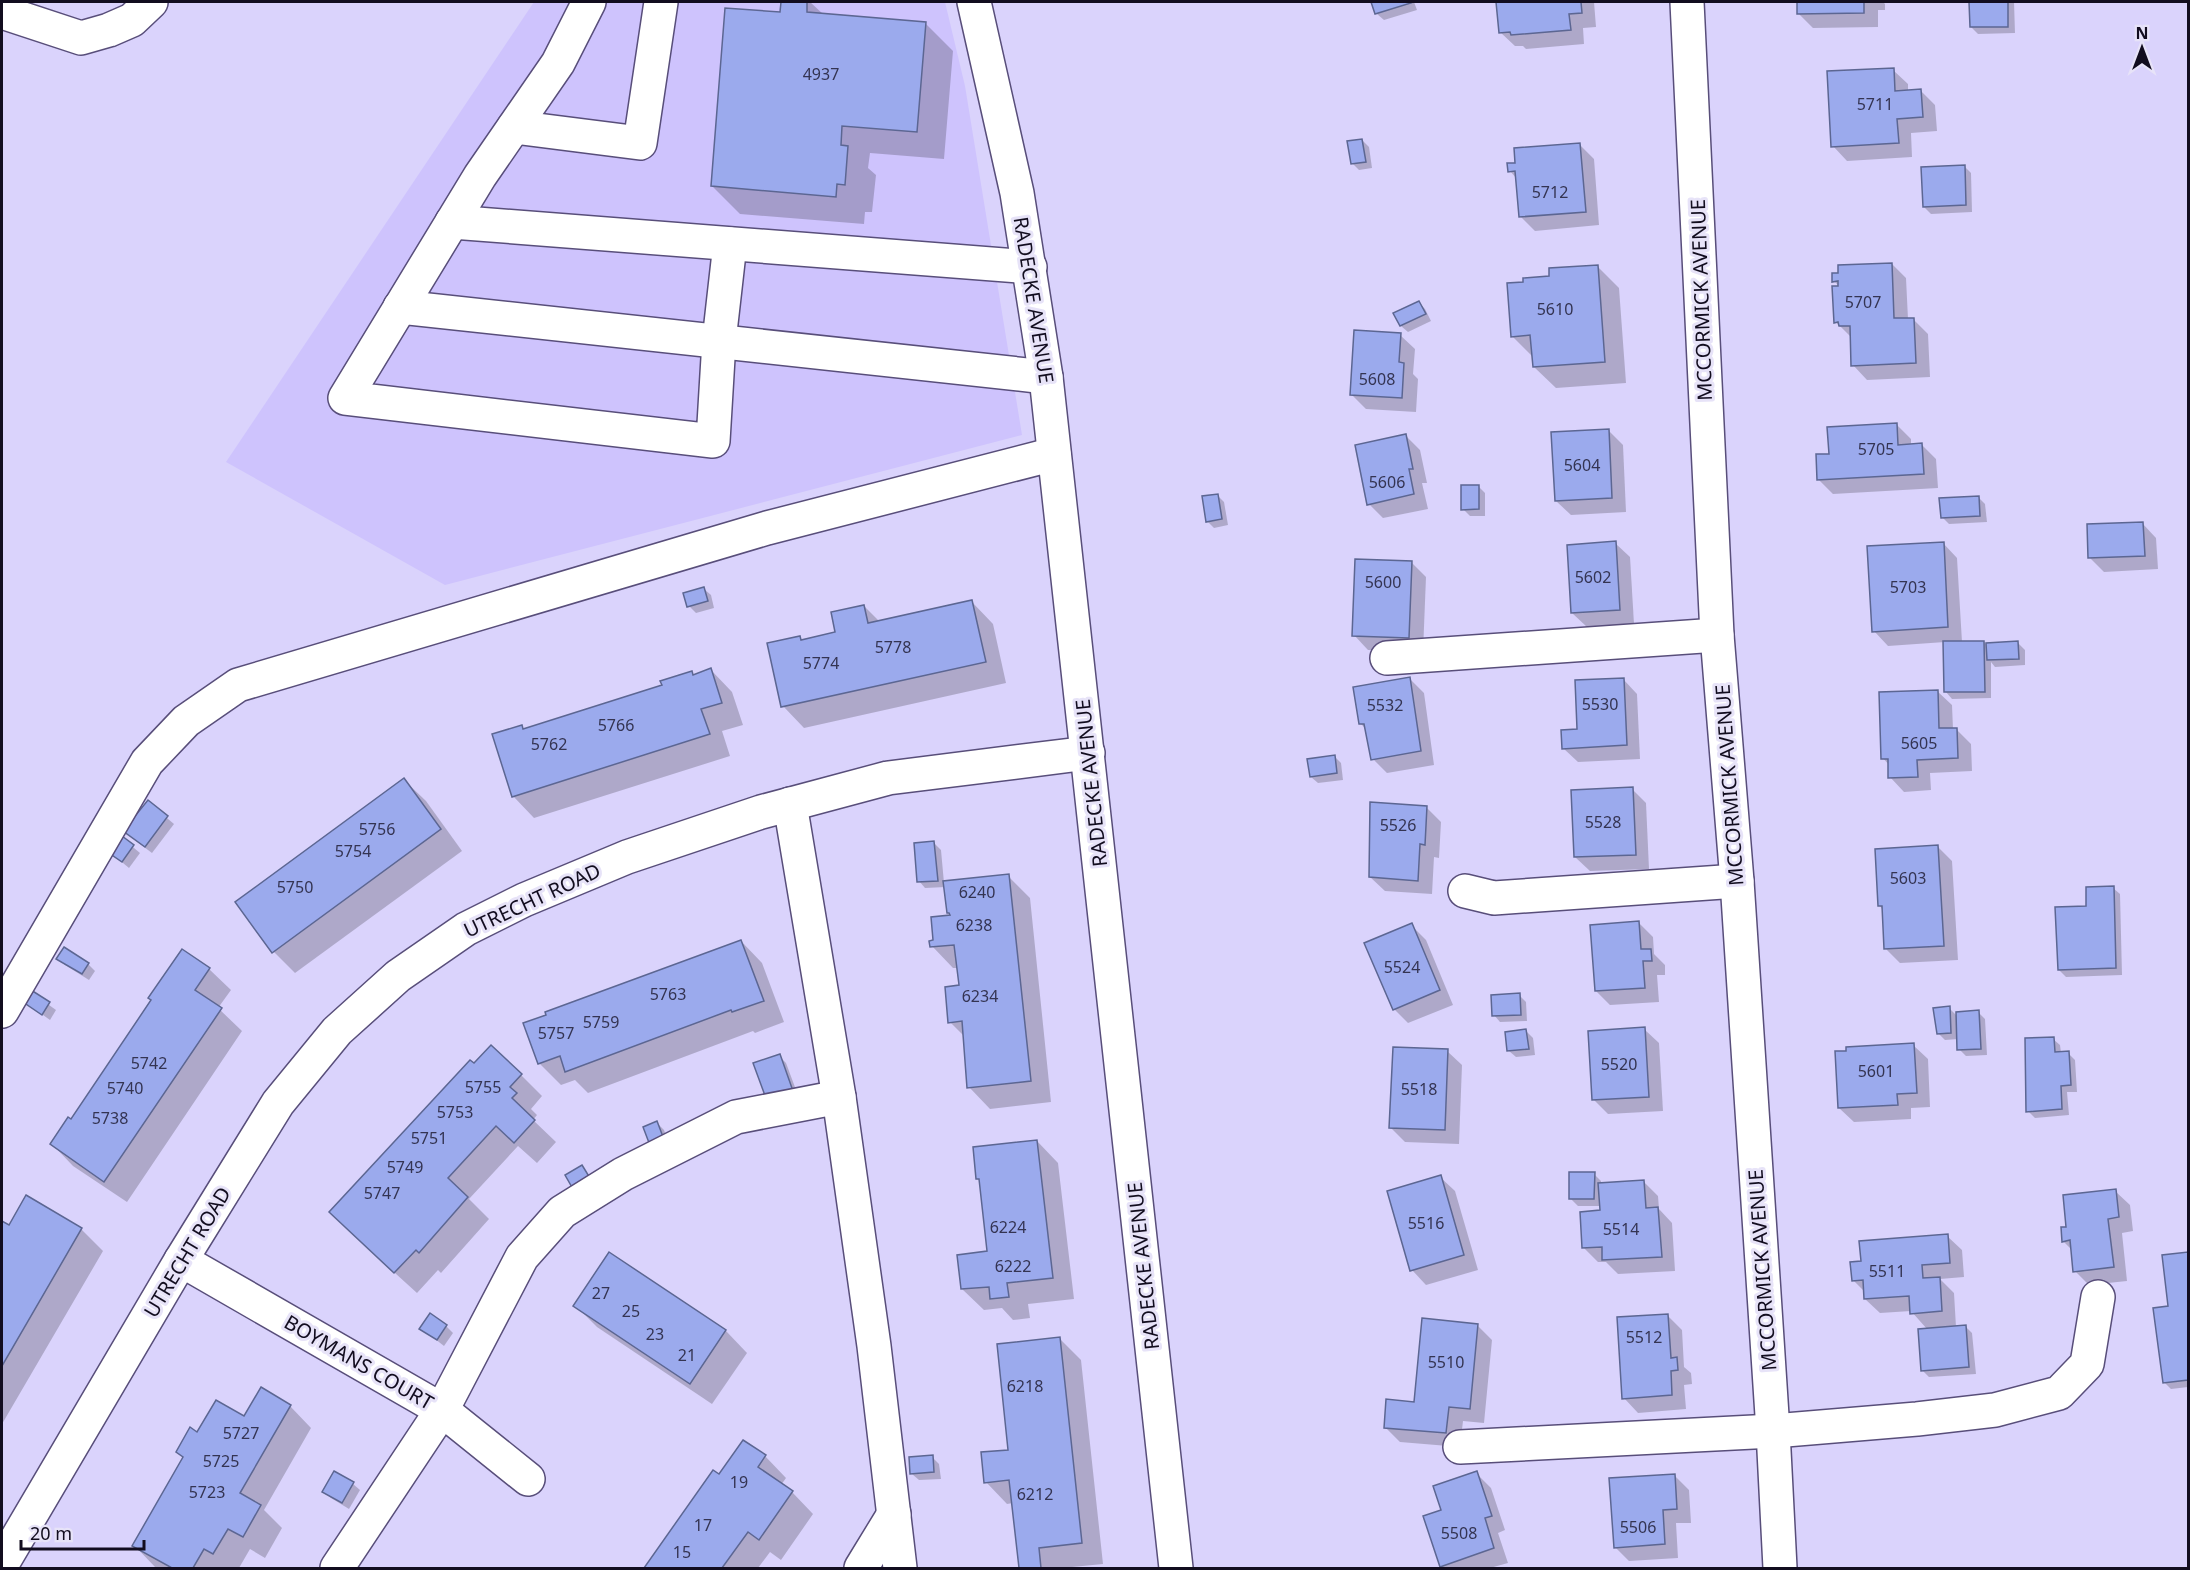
<svg xmlns="http://www.w3.org/2000/svg" width="2190" height="1570" font-family="'Noto Sans',sans-serif">
  <style>
    .built { fill: #cec3fd }
    .shadow { fill: #0003 }
    .building { fill: #9baaed; stroke: #5c6692; stroke-width: 1.5 }
    .lines { fill: none; stroke-linecap: round; stroke-linejoin: round }
    .minor-casing { stroke: #584e7a; stroke-width: 36 }
    .minor { stroke: #fff; stroke-width: 33 }
    .labels { text-anchor: middle; dominant-baseline: central; stroke-width: 6; stroke-linejoin: round; paint-order: stroke }
    .number-label { font-size: 16px; fill: #343452 }
    .street-label { font-size: 20px; fill: #120d1f; stroke: #e7e3f8 }
  </style>
  <rect width="100%" height="100%" fill="#dad3fc"/>
  <path class="built" d="M534,2H945L965,86L1022,435L445,585L226,462Z"/>
  <g class="shadow">
    <path d="M782,2H810L823,14L925,23L953,51L944,159L870,153L868,168L876,175L872,212H865L864,224L740,214L712,186L782,14Z"/>
    <path d="M1373,2H1414L1417,10L1384,20L1377,14Z"/>
    <path d="M1497,2H1594L1596,27L1583,28L1584,44L1526,49L1523,46H1515L1500,32Z"/>
    <path d="M1798,2H1883L1885,4V10H1878V27L1813,28L1799,14Z"/>
    <path d="M1971,2H2014L2015,33L1978,34L1971,27Z"/>
    <path d="M1893,70L1908,84V92L1921,91L1935,105L1937,131L1911,133L1912,157L1847,161L1833,146Z"/>
    <path d="M1362,140L1369,147L1372,168L1359,170L1352,163Z"/>
    <path d="M1579,144L1594,159L1599,225L1535,231L1520,216L1517,179L1510,171L1516,164Z"/>
    <path d="M1964,166L1971,173L1972,212L1931,214L1924,207Z"/>
    <path d="M1892,264L1906,278L1908,319H1913L1928,334L1930,377L1867,380L1853,365L1851,337L1836,322L1840,287L1834,281Z"/>
    <path d="M1597,266L1619,288L1626,383L1556,388L1534,367L1533,357L1512,336L1524,283Z"/>
    <path d="M1418,302L1425,309L1431,321L1408,332L1401,326Z"/>
    <path d="M1400,335L1415,349L1413,374L1418,379L1416,412L1366,409L1352,395Z"/>
    <path d="M1896,424L1911,439V445H1922L1936,459L1938,488L1833,494L1818,479L1831,455Z"/>
    <path d="M1609,431L1623,445L1626,512L1571,515L1556,501Z"/>
    <path d="M1406,436L1420,450L1427,483H1422L1428,509L1383,518L1369,504Z"/>
    <path d="M1478,486L1485,493V516H1470L1463,509Z"/>
    <path d="M1217,495L1224,502L1228,525L1214,528L1207,521Z"/>
    <path d="M1978,497L1985,504L1987,522L1949,524L1942,517Z"/>
    <path d="M2142,523L2156,538L2158,569L2104,572L2090,558Z"/>
    <path d="M1615,543L1630,557L1634,624L1587,627L1572,613Z"/>
    <path d="M1943,543L1957,558L1962,642H1984L1986,644L2018,643L2025,650V665L1995,667L1991,662V698L1952,699L1946,692L1945,642L1888,646L1874,631Z"/>
    <path d="M1411,562L1426,577L1423,652L1368,650L1354,635Z"/>
    <path d="M704,589L711,595L714,608L696,613L689,606Z"/>
    <path d="M972,602L993,624L1006,683L804,728L783,706L799,637L803,641L837,634L864,606L880,622Z"/>
    <path d="M711,670L732,692L743,725L722,731L730,756L534,818L513,796L521,727L525,730L663,686L691,673L694,676Z"/>
    <path d="M1409,678L1424,693L1434,765L1387,773L1373,759L1367,730L1360,723Z"/>
    <path d="M1623,679L1637,694L1640,759L1578,762L1563,748Z"/>
    <path d="M1937,691L1952,705L1953,729H1956L1971,744L1972,771L1930,773L1931,790L1904,792L1890,777L1889,765L1883,758Z"/>
    <path d="M1334,756L1341,763L1343,780L1318,783L1311,777Z"/>
    <path d="M404,780L426,801L462,851L295,973L274,952Z"/>
    <path d="M1632,789L1646,803L1649,869L1590,871L1575,857Z"/>
    <path d="M148,802L174,824L152,853L132,838Z"/>
    <path d="M1426,807L1441,822L1439,858L1434,857L1432,894L1385,891L1370,877Z"/>
    <path d="M122,838L140,853L129,868L111,853Z"/>
    <path d="M934,843L941,850L944,883L1008,876L1030,898L1051,1102L990,1109L969,1087L965,1037L950,1022L960,986L958,968H953L932,946L953,916L946,887L925,888L919,881Z"/>
    <path d="M1938,847L1952,861L1958,960L1900,963L1886,949L1883,910L1880,906Z"/>
    <path d="M2113,888L2120,894L2122,975L2066,977L2059,970L2088,908Z"/>
    <path d="M1638,922L1653,937L1654,954L1665,965V975H1657L1659,1002L1610,1005L1596,991Z"/>
    <path d="M1411,925L1426,940L1453,1005L1408,1023L1394,1009Z"/>
    <path d="M741,941L762,963L784,1022L755,1033L753,1031L588,1093L575,1080L561,1085L539,1063Z"/>
    <path d="M58,959L88,964L95,971L89,980L65,965Z"/>
    <path d="M209,969L231,990L218,1008L242,1031L127,1202L73,1166L52,1144Z"/>
    <path d="M31,992L56,1010L50,1020L25,1002Z"/>
    <path d="M1519,995L1526,1002L1527,1021L1500,1022L1494,1015Z"/>
    <path d="M1949,1008L1957,1016L1978,1012L1985,1019L1987,1055L1966,1056L1959,1049L1958,1039L1945,1040L1938,1033Z"/>
    <path d="M1644,1029L1659,1043L1663,1111L1608,1114L1594,1100Z"/>
    <path d="M1526,1031L1533,1038L1535,1055L1516,1057L1509,1051Z"/>
    <path d="M2053,1039L2060,1045L2061,1053H2068L2075,1060L2077,1092H2067L2069,1115L2035,1118L2028,1111Z"/>
    <path d="M1913,1045L1928,1059L1930,1107L1911,1108V1119L1854,1122L1839,1108Z"/>
    <path d="M1447,1051L1462,1065L1459,1144L1405,1142L1391,1128Z"/>
    <path d="M779,1056L786,1063L799,1098L775,1107Z"/>
    <path d="M521,1075L542,1096L531,1109L537,1115L533,1120L556,1142L537,1163L518,1146L469,1199L489,1219L441,1273L438,1270L417,1293L352,1234Z"/>
    <path d="M657,1123L664,1130L671,1149L645,1128Z"/>
    <path d="M1037,1141L1058,1163L1074,1299L1028,1304L1030,1318L1013,1320L1002,1308L984,1310L962,1289L989,1252L981,1182L978,1178Z"/>
    <path d="M1594,1174L1601,1181V1184L1644,1182L1658,1196L1659,1209L1672,1223L1675,1271L1618,1274L1606,1262H1598L1584,1248L1601,1212V1206H1578L1571,1199Z"/>
    <path d="M1440,1177L1455,1191L1478,1270L1426,1285L1412,1270Z"/>
    <path d="M2115,1191L2130,1205L2133,1231L2122,1233L2127,1281L2089,1285L2075,1271L2072,1250L2063,1241L2068,1228Z"/>
    <path d="M27,1197L81,1229L103,1251L2,1424V1223L9,1227Z"/>
    <path d="M1947,1236L1962,1250L1964,1277L1940,1279L1954,1293L1956,1327L1965,1326L1972,1333L1976,1374L1929,1377L1922,1370L1927,1329L1911,1311L1880,1313L1865,1299V1292L1853,1280L1862,1263Z"/>
    <path d="M2188,1253V1387L2171,1389L2164,1382L2170,1307L2164,1257Z"/>
    <path d="M610,1254L726,1331L747,1353L712,1404L597,1327L575,1305Z"/>
    <path d="M1667,1315L1682,1330L1684,1367L1691,1373L1692,1384L1684,1385L1686,1409L1638,1413L1624,1398Z"/>
    <path d="M1477,1325L1492,1340L1484,1423L1463,1421L1460,1447L1400,1442L1385,1427L1415,1404Z"/>
    <path d="M446,1326L453,1333L444,1346L421,1328Z"/>
    <path d="M1059,1338L1081,1360L1103,1564L1062,1568H1020L1013,1503L1007,1504L986,1482L1010,1451Z"/>
    <path d="M290,1406L311,1428L264,1510L282,1528L265,1558L250,1549L239,1568H158L155,1567L134,1545L184,1458L178,1452L198,1434Z"/>
    <path d="M765,1456L786,1478L781,1485L792,1492L813,1514L781,1560L770,1552L758,1568H645L713,1472L719,1476Z"/>
    <path d="M932,1457L939,1464L941,1479L919,1480L912,1474Z"/>
    <path d="M335,1473L353,1484L360,1490L349,1509L331,1498L324,1492Z"/>
    <path d="M1476,1473L1491,1488L1505,1530L1498,1533L1508,1563L1490,1568H1444L1441,1566L1443,1510Z"/>
    <path d="M1675,1476L1689,1490L1691,1523H1676L1678,1558L1629,1561L1615,1547Z"/>
  </g>
  <g class="building">
    <path d="M781,2H807V12L926,22L917,132L842,126L841,145L848,146L845,185L837,184L836,197L711,186L725,8L780,12Z"/>
    <path d="M1371,2H1410L1411,3L1375,14Z"/>
    <path d="M1496,2H1581L1582,13L1569,14L1571,30L1511,35L1510,32L1499,33Z"/>
    <path d="M1797,2H1864V13L1797,14Z"/>
    <path d="M1969,2H2008V27H1970Z"/>
    <path d="M1894,68L1895,91L1921,89L1923,117L1897,119L1899,143L1831,147L1827,71Z"/>
    <path d="M1362,139L1366,162L1351,164L1347,141Z"/>
    <path d="M1580,143L1586,212L1519,217L1515,171L1508,172L1507,163H1515L1514,148Z"/>
    <path d="M1965,165L1966,205L1923,207L1921,167Z"/>
    <path d="M1892,263L1894,318H1914L1916,363L1851,366L1850,326H1839L1838,322L1834,323L1832,286H1838V281L1832,282V273H1838V265Z"/>
    <path d="M1598,265L1605,362L1533,367L1530,335L1511,337L1507,283L1523,282V278L1549,276V268Z"/>
    <path d="M1419,301L1426,314L1400,326L1393,313Z"/>
    <path d="M1354,330L1401,333L1399,362L1404,363L1402,398L1350,395Z"/>
    <path d="M1897,423L1898,445L1922,443L1924,474L1817,480L1816,454H1829L1827,427Z"/>
    <path d="M1609,429L1612,498L1555,501L1551,432Z"/>
    <path d="M1406,434L1413,469H1409L1414,494L1367,505L1355,445Z"/>
    <path d="M1461,485H1479V509L1461,510Z"/>
    <path d="M1218,494L1222,519L1206,522L1202,496Z"/>
    <path d="M1979,496L1980,516L1941,518L1939,498Z"/>
    <path d="M2143,522L2145,556L2088,558L2087,524Z"/>
    <path d="M1616,541L1620,610L1571,613L1567,545Z"/>
    <path d="M1944,542L1948,627L1872,632L1867,546Z"/>
    <path d="M1355,559L1412,561L1409,638L1352,636Z"/>
    <path d="M704,587L708,601L687,607L683,593Z"/>
    <path d="M972,600L986,662L781,707L767,643L800,636L801,640L835,632L831,612L864,605L868,623Z"/>
    <path d="M1943,641H1984L1985,692H1944Z"/>
    <path d="M2018,641L2019,659L1987,660L1986,643Z"/>
    <path d="M711,668L722,703L701,709L710,734L512,797L492,734L522,725L523,729L662,685L660,681L692,671L693,675Z"/>
    <path d="M1410,677L1421,751L1371,760L1364,724H1359L1353,687Z"/>
    <path d="M1624,678L1627,745L1562,749L1561,730L1577,729L1575,680Z"/>
    <path d="M1938,690L1939,728H1957L1958,758L1917,760L1918,777L1888,778V759H1881L1879,692Z"/>
    <path d="M1335,755L1337,773L1310,777L1307,759Z"/>
    <path d="M404,778L441,829L272,953L235,902Z"/>
    <path d="M1633,787L1636,855L1574,857L1571,790Z"/>
    <path d="M148,800L168,816L145,847L123,831Z"/>
    <path d="M1370,802L1427,806L1425,845L1420,844L1418,881L1369,877Z"/>
    <path d="M122,836L134,845L122,862L109,853Z"/>
    <path d="M934,841L938,881L917,882L914,843Z"/>
    <path d="M1938,845L1944,946L1884,949L1882,906H1878L1875,849Z"/>
    <path d="M1009,874L1031,1081L967,1088L962,1021L948,1023L945,987L959,985L954,945L930,947L929,941L933,940L931,917L950,915L949,913H947L943,881Z"/>
    <path d="M2114,886L2116,968L2058,970L2055,907L2086,906V887Z"/>
    <path d="M1639,921L1641,949H1651L1652,961H1643L1645,988L1595,991L1590,925Z"/>
    <path d="M1412,923L1440,990L1393,1010L1364,943Z"/>
    <path d="M741,940L764,1001L732,1012L731,1010L565,1072L560,1056L538,1064L523,1023L546,1015L545,1012Z"/>
    <path d="M64,947L89,963L82,974L56,959Z"/>
    <path d="M182,949L210,968L195,990L222,1008L104,1182L50,1144L68,1117L71,1119L151,1000L148,998Z"/>
    <path d="M31,990L50,1002L42,1015L23,1002Z"/>
    <path d="M1520,993L1521,1015L1492,1016L1491,995Z"/>
    <path d="M1950,1006L1951,1033L1937,1034L1933,1008Z"/>
    <path d="M1979,1010L1981,1049L1957,1050L1956,1012Z"/>
    <path d="M1645,1027L1649,1097L1592,1100L1588,1031Z"/>
    <path d="M1526,1029L1529,1049L1507,1051L1505,1032Z"/>
    <path d="M2054,1037L2055,1052L2069,1051L2071,1085L2061,1086L2062,1109L2026,1112L2025,1038Z"/>
    <path d="M1914,1043L1917,1093L1897,1094L1898,1105L1838,1108L1835,1051H1846V1047Z"/>
    <path d="M491,1045L522,1074L510,1087L517,1093L512,1098L535,1120L514,1143L496,1126L448,1178L468,1197L419,1253L416,1250L394,1273L329,1212L470,1060L474,1063Z"/>
    <path d="M1393,1047L1448,1049L1445,1130L1389,1128Z"/>
    <path d="M780,1054L793,1091L767,1101L753,1063Z"/>
    <path d="M657,1121L665,1142L651,1148L643,1127Z"/>
    <path d="M1037,1140L1053,1278L1007,1283L1009,1297L990,1299L989,1287L961,1289L957,1255L987,1251L979,1179H976L973,1147Z"/>
    <path d="M582,1165L590,1178L573,1189L565,1175Z"/>
    <path d="M1569,1172H1595L1594,1199H1569Z"/>
    <path d="M1441,1175L1464,1255L1410,1271L1387,1191Z"/>
    <path d="M1644,1180L1646,1208L1658,1207L1662,1257L1602,1260V1247L1582,1248L1580,1212L1600,1210L1598,1183Z"/>
    <path d="M2116,1189L2119,1217L2108,1219L2114,1267L2073,1272L2070,1240L2062,1242L2061,1227H2066L2063,1195Z"/>
    <path d="M26,1195L82,1228L2,1366V1221L9,1225Z"/>
    <path d="M1948,1234L1950,1263L1922,1265L1923,1278L1940,1277L1942,1311L1910,1314L1909,1296L1864,1299L1863,1280L1852,1281L1850,1262L1861,1261L1859,1241Z"/>
    <path d="M609,1252L726,1330L690,1384L573,1306Z"/>
    <path d="M2188,1252V1380L2163,1383L2153,1308L2168,1306L2162,1255Z"/>
    <path d="M430,1313L447,1325L437,1340L419,1329Z"/>
    <path d="M1668,1314L1671,1358L1677,1357L1678,1370L1671,1371L1672,1395L1622,1399L1617,1317Z"/>
    <path d="M1422,1318L1478,1324L1470,1409L1449,1407L1446,1433L1384,1428L1386,1399L1414,1402Z"/>
    <path d="M1966,1325L1969,1367L1921,1371L1918,1329Z"/>
    <path d="M1060,1337L1082,1543L1039,1548L1041,1568H1019L1009,1480L984,1483L981,1452L1008,1450L997,1344Z"/>
    <path d="M261,1387L291,1405L240,1493L261,1505L243,1537L228,1529L213,1554L204,1549L193,1568H172L132,1546L183,1457L176,1452L190,1427L197,1432L216,1400L244,1416Z"/>
    <path d="M743,1440L766,1455L758,1467L793,1491L759,1540L748,1532L722,1568H644L713,1470L719,1474Z"/>
    <path d="M933,1455L934,1472L910,1474L909,1457Z"/>
    <path d="M334,1471L354,1482L342,1503L322,1492Z"/>
    <path d="M1477,1471L1492,1516L1485,1518L1494,1548L1440,1567L1423,1516L1441,1510L1433,1486Z"/>
    <path d="M1675,1474L1677,1509L1663,1510L1665,1544L1614,1548L1609,1478Z"/>
  </g>
  <g class="lines">
    <defs>
      <g id="minor">
        <path d="M589,2L558,63L480,176L345,398L713,441L719,341L730,244"/>
        <path d="M974,2L1017,193L1046,377L1176,1568"/>
        <path d="M1687,2L1717,635L1737,881L1773,1431L1780,1568"/>
        <path d="M2,12L81,38L109,30L132,20L151,2"/>
        <path d="M514,127L640,143L661,2"/>
        <path d="M452,222L1030,267"/>
        <path d="M400,307L1046,377"/>
        <path d="M1387,658L1717,635"/>
        <path d="M790,804L839,1097L874,1346L900,1568"/>
        <path d="M1465,891L1494,898L1737,881"/>
        <path d="M2,1011L147,762L186,721L238,685L767,528L1054,454"/>
        <path d="M181,1260L442,1410L528,1479"/>
        <path d="M1460,1447L1773,1431L1917,1419L1995,1410L2059,1393L2087,1364L2098,1297"/>
        <path d="M2,1564L181,1260L278,1103L337,1031L398,976L466,929L524,900L627,857L761,812L888,778L1088,753"/>
        <path d="M337,1568L442,1410L522,1257L562,1212L623,1174L736,1117L839,1097"/>
        <path d="M861,1568L894,1514"/>
      </g>
    </defs>
    <use href="#minor" class="minor-casing"/>
    <use href="#minor" class="minor"/>
  </g>
  <g class="labels">
    <g class="number-label">
      <text x="821" y="74">4937</text>
      <text x="1875" y="104">5711</text>
      <text x="1550" y="192">5712</text>
      <text x="1863" y="302">5707</text>
      <text x="1555" y="309">5610</text>
      <text x="1377" y="379">5608</text>
      <text x="1876" y="449">5705</text>
      <text x="1582" y="465">5604</text>
      <text x="1387" y="482">5606</text>
      <text x="1593" y="577">5602</text>
      <text x="1383" y="582">5600</text>
      <text x="1908" y="587">5703</text>
      <text x="893" y="647">5778</text>
      <text x="821" y="663">5774</text>
      <text x="1600" y="704">5530</text>
      <text x="1385" y="705">5532</text>
      <text x="616" y="725">5766</text>
      <text x="1919" y="743">5605</text>
      <text x="549" y="744">5762</text>
      <text x="1603" y="822">5528</text>
      <text x="1398" y="825">5526</text>
      <text x="377" y="829">5756</text>
      <text x="353" y="851">5754</text>
      <text x="1908" y="878">5603</text>
      <text x="295" y="887">5750</text>
      <text x="977" y="892">6240</text>
      <text x="974" y="925">6238</text>
      <text x="1402" y="967">5524</text>
      <text x="668" y="994">5763</text>
      <text x="980" y="996">6234</text>
      <text x="601" y="1022">5759</text>
      <text x="556" y="1033">5757</text>
      <text x="149" y="1063">5742</text>
      <text x="1619" y="1064">5520</text>
      <text x="1876" y="1071">5601</text>
      <text x="483" y="1087">5755</text>
      <text x="125" y="1088">5740</text>
      <text x="1419" y="1089">5518</text>
      <text x="455" y="1112">5753</text>
      <text x="110" y="1118">5738</text>
      <text x="429" y="1138">5751</text>
      <text x="405" y="1167">5749</text>
      <text x="382" y="1193">5747</text>
      <text x="1426" y="1223">5516</text>
      <text x="1008" y="1227">6224</text>
      <text x="1621" y="1229">5514</text>
      <text x="1013" y="1266">6222</text>
      <text x="1887" y="1271">5511</text>
      <text x="601" y="1293">27</text>
      <text x="631" y="1311">25</text>
      <text x="655" y="1334">23</text>
      <text x="1644" y="1337">5512</text>
      <text x="687" y="1355">21</text>
      <text x="1446" y="1362">5510</text>
      <text x="1025" y="1386">6218</text>
      <text x="241" y="1433">5727</text>
      <text x="221" y="1461">5725</text>
      <text x="739" y="1482">19</text>
      <text x="207" y="1492">5723</text>
      <text x="1035" y="1494">6212</text>
      <text x="703" y="1525">17</text>
      <text x="1638" y="1527">5506</text>
      <text x="1459" y="1533">5508</text>
      <text x="682" y="1552">15</text>
    </g>
    <g class="street-label">
      <text transform="translate(1034 300) rotate(81)">RADECKE AVENUE</text>
      <text transform="translate(1701 300) rotate(-92)">MCCORMICK AVENUE</text>
      <text transform="translate(1091 783) rotate(-96)">RADECKE AVENUE</text>
      <text transform="translate(1729 785) rotate(-94)">MCCORMICK AVENUE</text>
      <text transform="translate(532 900) rotate(-25)">UTRECHT ROAD</text>
      <text transform="translate(187 1252) rotate(-59)">UTRECHT ROAD</text>
      <text transform="translate(1143 1266) rotate(-96)">RADECKE AVENUE</text>
      <text transform="translate(1762 1270) rotate(-94)">MCCORMICK AVENUE</text>
      <text transform="translate(359 1362) rotate(30)">BOYMANS COURT</text>
    </g>
  </g>
  <rect width="2190" height="1570" fill="none" stroke="#120d1f" stroke-width="6"/>
  <g transform="translate(2142 48)" stroke="#e7e3f8" stroke-width="4.5" paint-order="stroke">
  <path d="M0-4.5L10 22L0 15L-10 22Z" fill="#120d1f"/>
  <text y="-9" font-size="16" font-weight="bold" text-anchor="middle" fill="#120d1f">N</text>
  </g>
  <path d="M21 1540v9h123v-9" fill="none" stroke="#120d1f" stroke-width="3"/>
  <text x="30" y="1540" font-size="18" fill="#120d1f" stroke="#e7e3f8" stroke-width="4.5" paint-order="stroke">20 m</text>
</svg>
